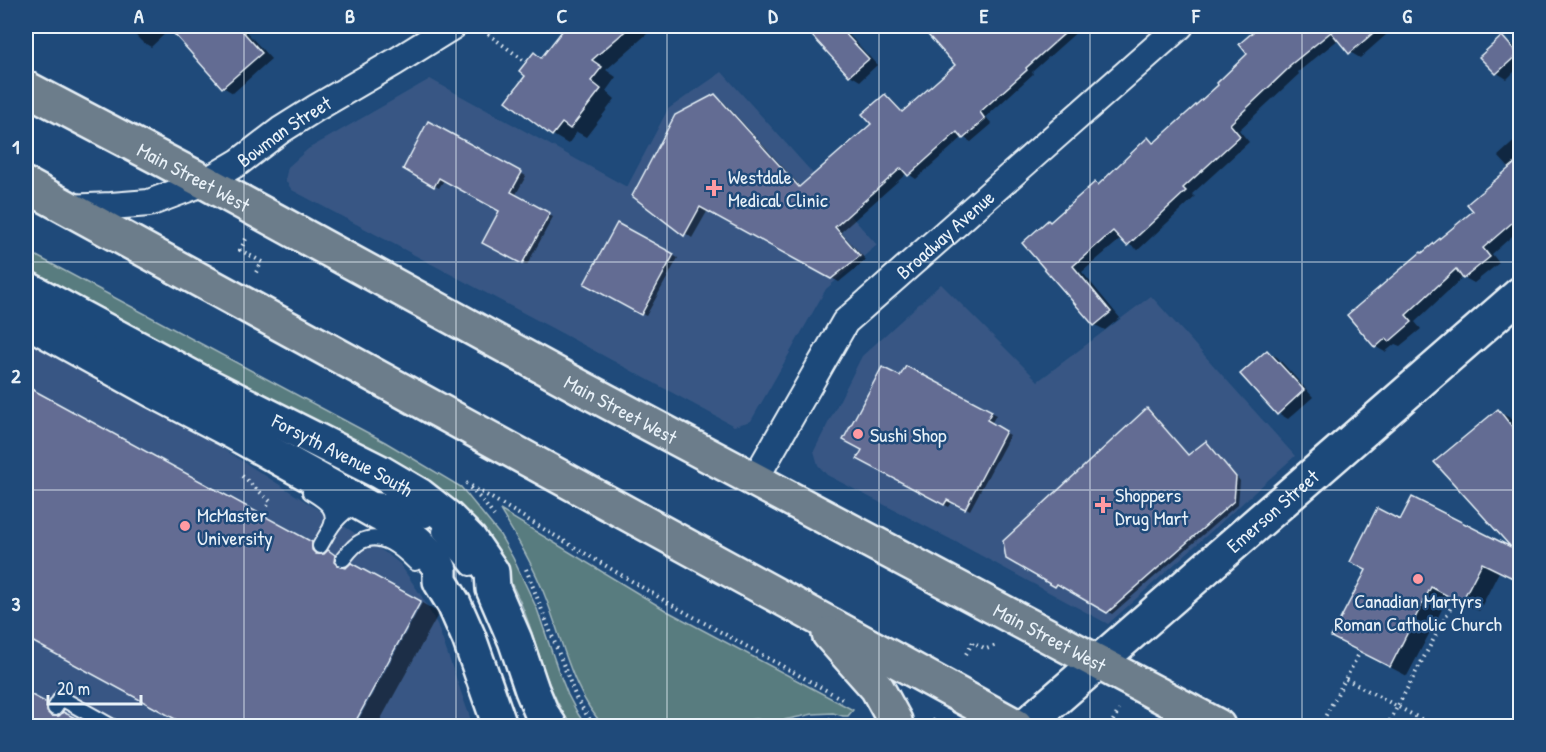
<svg xmlns="http://www.w3.org/2000/svg" width="1546" height="752" font-family="'Patrick Hand',sans-serif">
  <style>
    .built { fill: #375784 }
    .green { fill: #597b7f; stroke: #a0b6bc; stroke-width: 1.5 }
    .shadow { fill: #0007 }
    .building { fill: #636c93; stroke: #e8f1f8; stroke-width: 1.5 }
    .lines { fill: none; stroke-linecap: round; stroke-linejoin: round }
    .service-casing { stroke: #e8f1f8; stroke-width: 18 }
    .minor-casing { stroke: #e8f1f8; stroke-width: 30 }
    .tertiary-casing { stroke: #e8f1f8; stroke-width: 38 }
    .primary-casing { stroke: #e8f1f8; stroke-width: 38 }
    .path { stroke: #e8f1f8; stroke-width: 4; stroke-dasharray: 1.5 4.5; stroke-linecap: butt }
    .service { stroke: #1f4a7a; stroke-width: 14 }
    .minor { stroke: #1f4a7a; stroke-width: 26 }
    .tertiary { stroke: #1f4a7a; stroke-width: 33 }
    .primary { stroke: #6c7d8b; stroke-width: 33 }
    .grid { fill: none; stroke: #e8f1f8; stroke-width: 1.5; stroke-opacity: 0.55 }
    .poi-dot { fill: #ff9aa2; stroke: #1f4a7a; stroke-width: 2 }
    .labels { text-anchor: middle; dominant-baseline: central; stroke-width: 5; stroke-linejoin: round; paint-order: stroke }
    .street-label { font-size: 20px; fill: #e8f1f8; stroke: #1f4a7a }
    .poi-label { font-size: 20px; fill: #e8f1f8; stroke: #1f4a7a; text-anchor: start }
    .neatline { fill: none; stroke: #e8f1f8; stroke-width: 2 }
    .grid-label { font-size: 20px; text-anchor: middle; font-weight: bold; fill: #e8f1f8 }
  </style>
  <rect width="100%" height="100%" fill="#1f4a7a"/>
  <filter id="ink" filterUnits="userSpaceOnUse"><feTurbulence type="fractalNoise" baseFrequency=".0167" numOctaves="2"/><feDisplacementMap in="SourceGraphic" scale="12" xChannelSelector="R" yChannelSelector="G"/><feConvolveMatrix kernelMatrix="1 2 1 2 8 2 1 2 1" color-interpolation-filters="sRGB"/></filter>
  <g filter="url(#ink)">
    <g class="built">
      <path d="M722,72L877,245L826,289L751,421L734,426L552,328L292,190L285,180L288,167L308,149L430,79L627,187L668,109Z"/>
      <path d="M941,284L1038,381L1151,296L1295,456L1108,624L954,541L827,475L818,465L814,451L862,356Z"/>
      <path d="M26,335L177,419L389,555L400,564L422,597L437,624L473,726H26Z"/>
    </g>
    <g class="green">
      <path d="M31,253L385,442L461,487L500,535L513,558L537,609L558,670L568,695L578,714L586,726H571C561,710 553,694 546,676C537,650 530,622 518,597C507,572 491,552 475,530L26,278V263Z"/>
      <path d="M500,510L667,611L853,710L848,716H843L833,713L813,714L774,722L756,719L740,721L724,726H604C571,691 563,640 545,596C534,566 516,537 500,510Z"/>
    </g>
    <g class="shadow">
      <path d="M127,26H241L271,59L233,93L223,87L171,28L151,47L141,41Z"/>
      <path d="M573,26H656L606,70L616,77L606,91L615,99L586,137L577,132L568,144L553,135L508,101L527,76L534,54L542,59L556,40Z"/>
      <path d="M823,26H841L877,65L860,81L850,75L813,35Z"/>
      <path d="M922,26H1091L1084,32L1080,29L1032,72L1033,74L986,117L992,124L971,142L963,137L916,179L907,173L841,232L866,260L839,282L708,210L692,238L634,196L715,96L722,100L801,187L873,124L885,96L892,100L904,113L957,65Z"/>
      <path d="M1262,26L1273,31L1281,41L1298,26H1380L1387,34L1360,58L1350,52L1339,39L1298,72L1299,74L1239,130L1249,142L1192,194L1195,197L1138,250L1128,244L1122,238L1082,272L1120,318L1105,330L1095,325L1051,223L1099,186L1149,139L1156,143L1220,85L1250,54L1241,44Z"/>
      <path d="M1502,38L1512,44L1520,53V66L1507,79L1497,73Z"/>
      <path d="M429,123L526,176L515,196L553,217L527,265L484,242L501,211L444,180L439,188L405,169Z"/>
      <path d="M1520,136V229L1492,254L1499,263L1474,283L1463,277L1415,322L1421,329L1400,346L1395,344L1385,352L1376,347L1423,255L1476,211L1510,169L1498,156Z"/>
      <path d="M618,225L678,258L646,316L586,284Z"/>
      <path d="M1267,352L1277,357L1313,397L1288,419L1278,413Z"/>
      <path d="M906,368L996,415L991,424L1010,435L970,510L953,501L949,507L863,461Z"/>
      <path d="M26,387L419,602L352,726H189L26,637Z"/>
      <path d="M1147,410L1152,412L1189,456L1206,443L1211,446L1240,481L1238,504L1112,614L1062,585L1061,588L1007,558Z"/>
      <path d="M1498,411L1515,421L1520,428V582L1499,572L1479,611L1449,596L1407,676L1350,646L1401,522L1516,552Z"/>
      <path d="M422,603L439,613L377,726H355Z"/>
      <path d="M31,696L63,714L86,726H26V706Z"/>
      <path d="M1520,714V726H1514Z"/>
    </g>
    <g class="building">
      <path d="M167,26H238L262,53L222,88Z"/>
      <path d="M566,26H631L592,60L602,67L591,81L601,89L570,129L562,123L552,136L506,101L525,76L519,71L534,52L541,58Z"/>
      <path d="M803,26H838L869,59L849,76Z"/>
      <path d="M920,26H1073L1026,68L1027,70L980,112L985,119L963,139L957,132L908,176L901,168L835,227L860,256L831,279L700,207L684,236L632,196L675,115L715,94L799,187L871,124L862,114L885,94L902,112L955,65Z"/>
      <path d="M1260,26H1381L1349,54L1331,32L1289,66L1290,67L1230,124L1240,136L1183,188L1186,191L1127,246L1113,231L1073,266L1111,312L1094,326L1022,243L1048,220L1050,222L1095,182L1098,185L1148,137L1153,143L1156,141L1218,85L1217,83L1247,54L1239,44Z"/>
      <path d="M1502,36L1518,54L1496,74L1479,57Z"/>
      <path d="M428,121L522,172L511,192L550,213L522,264L482,243L499,211L439,178L434,187L403,169Z"/>
      <path d="M1521,158V215L1483,248L1490,257L1463,279L1456,269L1406,315L1412,322L1389,342L1386,338L1375,348L1347,315L1421,252L1422,253L1473,211L1467,204Z"/>
      <path d="M617,223L674,254L641,315L584,284Z"/>
      <path d="M1267,350L1304,390L1277,415L1240,374Z"/>
      <path d="M906,366L992,411L987,420L1006,431L965,509L947,500L944,505L857,459L862,450L843,440L882,367L900,376Z"/>
      <path d="M26,386L312,542V550L316,554H324L328,550L335,555L334,562L338,566L346,568L351,563L421,601L353,726H188L26,638Z"/>
      <path d="M1147,408L1188,455L1206,441L1236,477L1234,501L1107,613L1057,584L1055,587L1006,559L1003,541Z"/>
      <path d="M1498,409L1521,438V582L1482,563L1461,603L1431,587L1390,667L1331,637L1366,570L1350,562L1377,508L1400,520L1412,497L1511,547L1434,462Z"/>
      <path d="M26,692L47,703V712L51,716H59L63,712L91,726H26Z"/>
    </g>
    <g class="lines">
      <defs>
        <g id="service">
          <path d="M310,492C324,501 338,508 331,527"/>
          <path d="M440,532L470,568"/>
          <path d="M320,546C325,538 329,529 335,522C362,491 396,496 426,520"/>
          <path d="M343,559C348,553 354,545 360,542C381,530 402,550 415,563"/>
          <path d="M55,708L61,698L111,726"/>
        </g>
        <g id="minor">
          <path id="s1" d="M67,208L111,206L149,203L205,182L239,162L281,130L316,108L395,62L453,26"/>
          <path id="s2" d="M755,479L845,322L1180,26"/>
        </g>
        <g id="tertiary">
          <path id="s3" d="M26,288L199,381L380,472L419,495L447,517L470,540L492,572L493,589L515,640L532,690L542,714L550,726"/>
          <path d="M26,320L154,391L233,432L381,515L400,528L417,542L437,563L440,570V581L454,604L469,638L500,726"/>
          <path id="s4" d="M1025,726L1520,294"/>
        </g>
        <g id="primary">
          <path id="s5" d="M26,88L205,182L580,387L1218,726"/>
          <path d="M26,185L1016,726"/>
          <path d="M829,634L877,688L895,721L896,726"/>
        </g>
      </defs>
      <use href="#service" class="service-casing"/>
      <use href="#minor" class="minor-casing"/>
      <use href="#tertiary" class="tertiary-casing"/>
      <use href="#primary" class="primary-casing"/>
      <g class="path">
        <path d="M488,34L526,62"/>
        <path d="M246,239L240,250L262,262L255,274"/>
        <path d="M242,476L270,501L265,510"/>
        <path d="M466,483L672,605L842,699"/>
        <path d="M470,488L482,500L494,516"/>
        <path d="M526,569L577,700L594,726"/>
        <path d="M966,654L973,642L986,649L997,645"/>
        <path d="M1346,679L1432,725"/>
        <path d="M751,726H756"/>
        <path d="M781,726C806,724 827,714 851,726"/>
        <path d="M931,726L935,719"/>
        <path d="M1110,726L1119,710"/>
        <path d="M1320,726L1360,652"/>
        <path d="M1387,726L1452,605"/>
      </g>
      <use href="#service" class="service"/>
      <use href="#minor" class="minor"/>
      <use href="#tertiary" class="tertiary"/>
      <use href="#primary" class="primary"/>
    </g>
  </g>
  <path class="grid" d="M244,26V726M456,26V726M667,26V726M879,26V726M1090,26V726M1302,26V726M26,262H1520M26,490H1520"/>
  <g class="poi-dot">
    <path d="M711 179h6v6h6v6h-6v6h-6v-6h-6v-6h6z"/>
    <circle cx="858" cy="434" r="6"/>
    <path d="M1100 496h6v6h6v6h-6v6h-6v-6h-6v-6h6z"/>
    <circle cx="185" cy="526" r="6"/>
    <circle cx="1418" cy="579" r="6"/>
  </g>
  <g class="labels">
    <g class="street-label">
      <text stroke="none"><textPath href="#s1" startOffset="236">Bowman Street</textPath></text>
      <text stroke="none"><textPath href="#s5" startOffset="190">Main Street West</textPath></text>
      <text stroke="none"><textPath href="#s2" startOffset="314">Broadway Avenue</textPath></text>
      <text stroke="none"><textPath href="#s5" startOffset="676">Main Street West</textPath></text>
      <text stroke="none"><textPath href="#s3" startOffset="358">Forsyth Avenue South</textPath></text>
      <text stroke="none"><textPath href="#s4" startOffset="328">Emerson Street</textPath></text>
      <text stroke="none"><textPath href="#s5" startOffset="1162">Main Street West</textPath></text>
    </g>
    <g class="poi-label">
      <text x="728" y="176">Westdale<tspan x="728" dy="23">Medical Clinic</tspan></text>
      <text x="870" y="434">Sushi Shop</text>
      <text x="1115" y="494">Shoppers<tspan x="1115" dy="23">Drug Mart</tspan></text>
      <text x="197" y="514">McMaster<tspan x="197" dy="23">University</tspan></text>
      <text x="1418" y="600" text-anchor="middle">Canadian Martyrs<tspan x="1418" dy="23">Roman Catholic Church</tspan></text>
    </g>
  </g>
  <rect width="1546" height="752" fill="none" stroke="#1f4a7a" stroke-width="66"/>
  <path d="M48 695v9h93v-9" fill="none" stroke="#e8f1f8" stroke-width="3"/>
  <text x="57" y="695" font-size="18" fill="#e8f1f8" stroke="#1f4a7a" stroke-width="4.5" paint-order="stroke">20 m</text>
  <rect x="33" y="33" width="1480" height="686" class="neatline"/>
  <g class="grid-label">
    <text x="139" y="23">A</text>
    <text x="350" y="23">B</text>
    <text x="562" y="23">C</text>
    <text x="773" y="23">D</text>
    <text x="984" y="23">E</text>
    <text x="1196" y="23">F</text>
    <text x="1407" y="23">G</text>
    <text x="16" y="154">1</text>
    <text x="16" y="383">2</text>
    <text x="16" y="611">3</text>
  </g>
</svg>
